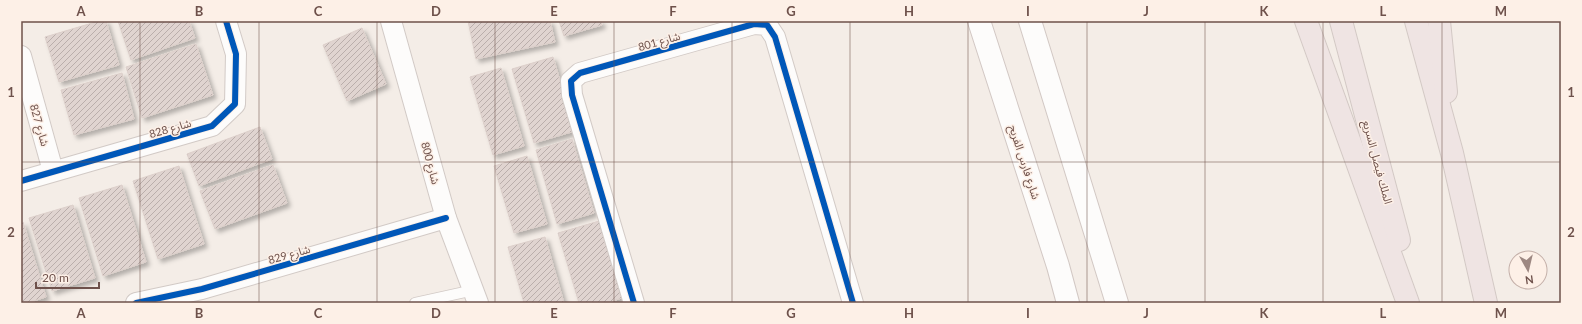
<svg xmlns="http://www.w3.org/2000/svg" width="1582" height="324" font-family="Lato,'Noto Sans Arabic',sans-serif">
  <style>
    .building { fill: url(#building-hatch); stroke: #dccfca; filter: url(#shadow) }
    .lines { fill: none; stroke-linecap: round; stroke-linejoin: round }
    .lane-casing { stroke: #d2cac6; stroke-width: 12 }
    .street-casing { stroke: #d2cac6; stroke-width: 22 }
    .secondary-casing { stroke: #d2c8c4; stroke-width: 24 }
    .highway-casing { stroke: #d3c9c5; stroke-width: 24 }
    .lane { stroke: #fdfcfb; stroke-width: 10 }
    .street { stroke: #fdfcfb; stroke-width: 20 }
    .secondary { stroke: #fdfcfb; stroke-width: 22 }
    .highway { stroke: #efe4e3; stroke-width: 22 }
    .cycleway-casing { stroke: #fdf0e7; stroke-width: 8 }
    .cycleway { stroke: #0057b8; stroke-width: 6 }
    .grid { fill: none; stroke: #6e514b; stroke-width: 1; stroke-opacity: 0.55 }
    .labels { text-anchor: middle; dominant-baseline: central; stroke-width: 3; stroke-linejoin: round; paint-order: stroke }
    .street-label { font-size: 11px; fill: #6e514b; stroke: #fdf0e7 }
    .neatline { fill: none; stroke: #6e514b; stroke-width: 1.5 }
    .grid-label { font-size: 13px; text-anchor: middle; font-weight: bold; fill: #6e514b }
  </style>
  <defs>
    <pattern id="building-hatch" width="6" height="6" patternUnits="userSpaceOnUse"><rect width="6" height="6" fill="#e0d4d0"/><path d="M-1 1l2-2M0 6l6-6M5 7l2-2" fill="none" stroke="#baaeab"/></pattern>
    <filter id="shadow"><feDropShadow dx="3.5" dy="3.5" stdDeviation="2" flood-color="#0004"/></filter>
  </defs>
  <rect width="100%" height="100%" fill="#f4ede7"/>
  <g class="building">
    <path d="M99,21H106L119,65L59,82L45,37Z"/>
    <path d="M118,21H189L195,38L131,60Z"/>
    <path d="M468,21H550L555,42L476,59Z"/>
    <path d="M559,21H601L602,25L564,36Z"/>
    <path d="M362,28L386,84L347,101L323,45Z"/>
    <path d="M196,44L213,95L142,118L126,67Z"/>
    <path d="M553,57L575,131L534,143L512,69Z"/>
    <path d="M501,68L524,146L493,155L470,77Z"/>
    <path d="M122,73L134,119L74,135L61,90Z"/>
    <path d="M260,127L272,159L199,186L187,154Z"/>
    <path d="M572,139L594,213L557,224L536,150Z"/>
    <path d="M527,156L547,224L514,233L494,166Z"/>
    <path d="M273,165L287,203L215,229L200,191Z"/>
    <path d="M179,166L204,244L158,259L133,181Z"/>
    <path d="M122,185L146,262L103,276L79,198Z"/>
    <path d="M73,205L95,278L52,291L29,218Z"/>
    <path d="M599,221L622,298L607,303H579L558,233Z"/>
    <path d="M23,222L46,297L27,303H21V223Z"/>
    <path d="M545,237L564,303H524L508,247Z"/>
  </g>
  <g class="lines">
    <defs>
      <path id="lane" d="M415,303L474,290"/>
      <g id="street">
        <path d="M391,21L446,218L478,303"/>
        <path d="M21,56L53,171"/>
        <path d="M21,181L212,126L235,104L236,54L226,21"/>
        <path d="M136,303L202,289L446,218"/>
        <path d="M634,303L572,95L571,81L580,73L754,24L767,25L775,37L853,303"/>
      </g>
      <g id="secondary">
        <path d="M979,21L1058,266L1068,303"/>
        <path d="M1030,21L1117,303"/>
      </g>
      <g id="highway">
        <path d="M1306,21L1408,303"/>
        <path d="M1341,21L1399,240"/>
        <path d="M1416,21L1452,153L1486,303"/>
        <path d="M1439,21L1446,92"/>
      </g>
    </defs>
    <use href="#lane" class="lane-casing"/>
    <use href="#street" class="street-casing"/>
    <use href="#secondary" class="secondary-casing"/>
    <use href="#highway" class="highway-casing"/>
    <use href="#lane" class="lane"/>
    <use href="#street" class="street"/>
    <use href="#secondary" class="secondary"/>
    <use href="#highway" class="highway"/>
    <defs>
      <g id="cycleway">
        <path d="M21,181L212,126L235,104L236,54L226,21"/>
        <path d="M136,303L202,289L446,218"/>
        <path d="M634,303L572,95L571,81L580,73L754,24L767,25L775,37L853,303"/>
      </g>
    </defs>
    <use href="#cycleway" class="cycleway-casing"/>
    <use href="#cycleway" class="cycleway"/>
  </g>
  <path class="grid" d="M140,21V303M259,21V303M377,21V303M495,21V303M614,21V303M732,21V303M850,21V303M968,21V303M1087,21V303M1205,21V303M1323,21V303M1442,21V303M21,162H1561"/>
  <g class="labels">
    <g class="street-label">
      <text transform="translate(659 41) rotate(-16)">شارع 801</text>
      <text transform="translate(40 125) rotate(74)">شارع 827</text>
      <text transform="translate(170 128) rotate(-16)">شارع 828</text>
      <text transform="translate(1025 162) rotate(72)">شارع فارس الفريح</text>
      <text transform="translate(1378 162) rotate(75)">الملك فيصل السريع</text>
      <text transform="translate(431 163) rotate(75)">شارع 800</text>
      <text transform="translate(289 254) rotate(-16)">شارع 829</text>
    </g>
  </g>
  <rect width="1582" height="324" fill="none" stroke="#fdf0e7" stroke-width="44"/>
  <g transform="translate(1528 270) rotate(172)"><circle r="19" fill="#fdf0e7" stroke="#c4b0a9"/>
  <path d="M0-3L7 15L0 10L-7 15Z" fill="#9d8882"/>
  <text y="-6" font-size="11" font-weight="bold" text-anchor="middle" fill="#6e514b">N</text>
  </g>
  <path d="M36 282v6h63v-6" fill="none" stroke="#6e514b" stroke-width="2"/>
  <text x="42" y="282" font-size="12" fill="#6e514b" stroke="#fdf0e7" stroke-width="3" paint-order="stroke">20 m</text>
  <rect x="22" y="22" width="1538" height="280" class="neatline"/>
  <g class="grid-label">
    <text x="81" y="16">A</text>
    <text x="199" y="16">B</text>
    <text x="318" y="16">C</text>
    <text x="436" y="16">D</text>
    <text x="554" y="16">E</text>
    <text x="673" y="16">F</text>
    <text x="791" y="16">G</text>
    <text x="909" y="16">H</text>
    <text x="1028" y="16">I</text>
    <text x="1146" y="16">J</text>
    <text x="1264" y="16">K</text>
    <text x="1383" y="16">L</text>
    <text x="1501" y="16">M</text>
    <text x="11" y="97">1</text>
    <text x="1571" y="97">1</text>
    <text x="11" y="237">2</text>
    <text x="1571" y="237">2</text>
    <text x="81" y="318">A</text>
    <text x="199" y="318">B</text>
    <text x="318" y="318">C</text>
    <text x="436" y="318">D</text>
    <text x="554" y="318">E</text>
    <text x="673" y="318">F</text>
    <text x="791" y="318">G</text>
    <text x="909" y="318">H</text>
    <text x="1028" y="318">I</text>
    <text x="1146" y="318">J</text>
    <text x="1264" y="318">K</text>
    <text x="1383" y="318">L</text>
    <text x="1501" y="318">M</text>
  </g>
</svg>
